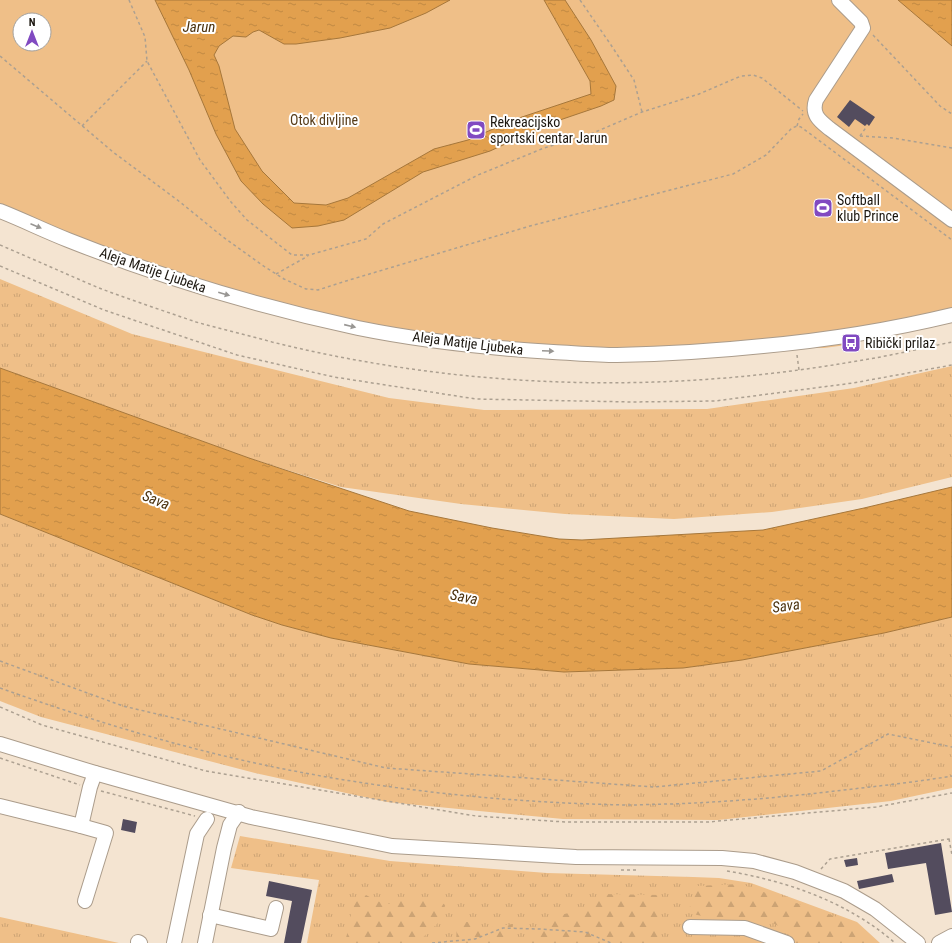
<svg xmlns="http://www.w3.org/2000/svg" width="952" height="943" font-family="'Roboto Condensed',sans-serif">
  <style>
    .grass { fill: url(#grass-tufts) }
    .forest { fill: url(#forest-firs) }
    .pitch { fill: #efbf88; fill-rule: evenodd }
    .water { fill: url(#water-ripples); stroke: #a6773b }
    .building { fill: #534c5e }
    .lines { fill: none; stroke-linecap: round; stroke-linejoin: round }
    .minor-casing { stroke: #ab9c8b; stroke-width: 16 }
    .path { stroke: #aca091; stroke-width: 1.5; stroke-dasharray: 3 3; stroke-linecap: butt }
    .minor { stroke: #fff; stroke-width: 14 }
    .oneway { fill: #989693 }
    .labels { text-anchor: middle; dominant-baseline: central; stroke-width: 4; stroke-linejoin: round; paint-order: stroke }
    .park-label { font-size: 14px; fill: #563b18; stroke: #fff }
    .poi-label { font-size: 14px; fill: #1b160f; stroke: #fff; text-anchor: start }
    .street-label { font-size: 14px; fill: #1b160f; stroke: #fff }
    .water-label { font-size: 15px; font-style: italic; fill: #4b310d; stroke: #fff }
  </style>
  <defs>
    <pattern id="grass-tufts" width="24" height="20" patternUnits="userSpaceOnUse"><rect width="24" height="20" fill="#efbf88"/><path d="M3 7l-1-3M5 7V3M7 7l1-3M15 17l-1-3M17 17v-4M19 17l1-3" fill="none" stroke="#cca374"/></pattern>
    <pattern id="forest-firs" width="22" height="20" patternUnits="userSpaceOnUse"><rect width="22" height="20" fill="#efbf88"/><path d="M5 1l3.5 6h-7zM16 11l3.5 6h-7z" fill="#cca374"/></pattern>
    <pattern id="water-ripples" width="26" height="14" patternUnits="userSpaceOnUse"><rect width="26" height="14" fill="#e2a04e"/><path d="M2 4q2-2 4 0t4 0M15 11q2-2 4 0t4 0" fill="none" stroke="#c18943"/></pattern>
  </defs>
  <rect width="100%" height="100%" fill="#f4e4d1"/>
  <g class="grass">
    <path d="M0,279L132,334L389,398L484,410L707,409L854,388L952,366V477L862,499L772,512L674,519L565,514L461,504L341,487L249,458L0,368Z"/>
    <path d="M0,514L252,615L282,625L331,638L469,664L564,672L683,668L742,660L884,633L952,617V788L891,801L718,820L563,819L387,802L255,773L41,717L0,701Z"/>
    <path d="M240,836L390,861L547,873L693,877L719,878L751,883L857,922L880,943H307L319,880L231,868Z"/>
    <path d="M0,917L119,943H0Z"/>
  </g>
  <g class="forest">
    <path d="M740,884L840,918L868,937L870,943H793L792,933L767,920L707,917L688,913L696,886Z"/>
    <path d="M601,894L659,895V943H527C531,937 536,927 542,923C564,909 583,917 601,894Z"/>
    <path d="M366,895L377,901L389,904L415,897L436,898L445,905L443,918L417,943H344C350,932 349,907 358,900C360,898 363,897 366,895Z"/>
    <path d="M457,922H470L477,929L513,924L512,934L504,943H456Z"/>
  </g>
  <path class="pitch" d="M0,0H952V320L874,336L854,344L824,348H800L689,358L386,338L0,216ZM20,20H44V44H20Z"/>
  <g class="water">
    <path d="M155,0H450L426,13L390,28L340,38L296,44H284L259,30L253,32L246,37L233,36L219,46L214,55L219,66L235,129L262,171L294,203L326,205L348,198L434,149L468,140L516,119L591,94L590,81L544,0H565L591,40L616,86L614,100L601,106L551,123L490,151L423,172L344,220L318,226L292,228L263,204L241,181L216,134L189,70Z"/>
    <path d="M898,0H952V46Z"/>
    <path d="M0,368L249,458L409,511L492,528L559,539L582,540L763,530L864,508L952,487V617L884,633L742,660L683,668L564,672L469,664L331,638L282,625L252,615L0,514Z"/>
  </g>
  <g class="building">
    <path d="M850,100L875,117L869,126L867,124L865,126L855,119L849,127L837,117Z"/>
    <path d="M123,819L137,822L135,833L121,830Z"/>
    <path d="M941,843L952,912L935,915L926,863L888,869L885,853Z"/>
    <path d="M857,858L858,865L846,867L844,860Z"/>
    <path d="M892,874L894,882L859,889L857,881Z"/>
    <path d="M269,881L312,890L301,943H284L292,901L266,896Z"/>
  </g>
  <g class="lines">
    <defs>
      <g id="minor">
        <path d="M839,0L861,22L863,28L816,100C811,115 820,121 830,129L952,220"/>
        <path d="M0,211C23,220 45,231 68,240C161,277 260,307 358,328C422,341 488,348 553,352C574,353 596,355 617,355C666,354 715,351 763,346C827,340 890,330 952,315"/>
        <path d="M0,744L95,773L251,817L392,846L576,857L722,858L754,861L795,872L844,891L875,909L918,943"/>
        <path d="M0,806L81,826L90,787L95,773"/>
        <path d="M81,826L106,833L85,901"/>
        <path d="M210,915L271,929L276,908"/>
        <path d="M690,927L745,928L787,943"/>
        <path d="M138,942L140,943"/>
        <path d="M174,943L197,834L207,819"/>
        <path d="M205,943L224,848L230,825L239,812"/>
        <path d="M939,943L952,936"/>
      </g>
    </defs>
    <use href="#minor" class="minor-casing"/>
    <g class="path">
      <path d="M129,0L145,37L147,61L200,160L231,202L247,220L292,255H309L366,239L383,224L478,175L544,148L593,133L642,112L699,94L741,76L753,75L762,78L803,111"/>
      <path d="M580,0L611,45L634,80L642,112"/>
      <path d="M873,35L940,106L952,114"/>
      <path d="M0,56L113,152L180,202L223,237L265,267L284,279L306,289L318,290L346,281L530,226L733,174L766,155L792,128L797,126L801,127L952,240"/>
      <path d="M82,126L147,61"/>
      <path d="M797,126L799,119L803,114"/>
      <path d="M860,136L893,138L952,148"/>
      <path d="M860,136L867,126"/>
      <path d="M0,245C33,259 66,274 99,288C131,300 164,311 196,322C221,329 247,335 272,342C462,389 659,395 851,362C885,357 918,349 952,342"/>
      <path d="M0,266L104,310L237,355L334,377L476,399L632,402L715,401L853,383L952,365"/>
      <path d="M276,274L308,256"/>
      <path d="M844,349L861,347"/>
      <path d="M797,355L799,370"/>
      <path d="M0,661L123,706L386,768L654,787L821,771L888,734L952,747"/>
      <path d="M0,688C96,722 194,752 294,771C404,792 516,803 628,805C642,805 657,804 672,804C724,802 775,798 827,792C869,787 910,783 952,776"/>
      <path d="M0,707L42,725L206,771L476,816L565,822H708L876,807L952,793"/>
      <path d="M0,758L80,785"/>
      <path d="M101,791L195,816"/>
      <path d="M949,839L952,855"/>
      <path d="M821,869L830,859L949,839L952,841"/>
      <path d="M621,870H639"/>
      <path d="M727,871C787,881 848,902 895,943"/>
      <path d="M432,943L475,939L503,928L539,929L585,932L611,943"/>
    </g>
    <use href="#minor" class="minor"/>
  </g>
  <defs><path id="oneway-solid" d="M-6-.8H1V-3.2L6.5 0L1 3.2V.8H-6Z"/></defs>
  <g class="oneway">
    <use href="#oneway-solid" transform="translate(36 226) rotate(23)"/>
    <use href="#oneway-solid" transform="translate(224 294) rotate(16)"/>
    <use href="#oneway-solid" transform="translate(350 326) rotate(13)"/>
    <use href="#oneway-solid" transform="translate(548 351) rotate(3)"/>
  </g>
  <defs>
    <symbol id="stadium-square" viewBox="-11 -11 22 22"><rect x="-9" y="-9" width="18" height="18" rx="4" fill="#814ac1" stroke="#fff"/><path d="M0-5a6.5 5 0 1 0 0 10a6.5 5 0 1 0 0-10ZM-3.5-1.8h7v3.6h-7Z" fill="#fff"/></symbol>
    <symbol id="bus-square" viewBox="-11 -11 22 22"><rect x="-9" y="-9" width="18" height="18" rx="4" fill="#814ac1" stroke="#fff"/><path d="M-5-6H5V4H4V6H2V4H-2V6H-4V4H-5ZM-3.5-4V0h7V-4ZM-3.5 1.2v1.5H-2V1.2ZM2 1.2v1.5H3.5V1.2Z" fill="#fff"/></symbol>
  </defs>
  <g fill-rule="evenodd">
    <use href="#stadium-square" x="465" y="119" width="22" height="22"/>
    <use href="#stadium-square" x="812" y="197" width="22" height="22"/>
    <use href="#bus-square" x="840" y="332" width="22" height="22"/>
  </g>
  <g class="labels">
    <g class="park-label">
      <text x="324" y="120">Otok divljine</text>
    </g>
    <g class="poi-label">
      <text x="490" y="122">Rekreacijsko<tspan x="490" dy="16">sportski centar Jarun</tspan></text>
      <text x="837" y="200">Softball<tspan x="837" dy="16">klub Prince</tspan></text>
      <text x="865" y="343">Ribički prilaz</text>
    </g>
    <g class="street-label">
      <text transform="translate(153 270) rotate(19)">Aleja Matije Ljubeka</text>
      <text transform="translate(468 343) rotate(7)">Aleja Matije Ljubeka</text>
    </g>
    <g class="water-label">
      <text x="199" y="27">Jarun</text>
      <text transform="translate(156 500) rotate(22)">Sava</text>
      <text transform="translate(464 597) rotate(11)">Sava</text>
      <text transform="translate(786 606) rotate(-8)">Sava</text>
    </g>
  </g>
  <g transform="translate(32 32)"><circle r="19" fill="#ffffff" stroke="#a4a29f"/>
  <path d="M0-3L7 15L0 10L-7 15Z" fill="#814ac1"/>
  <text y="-6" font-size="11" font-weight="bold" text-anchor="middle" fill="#1b160f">N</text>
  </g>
</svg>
